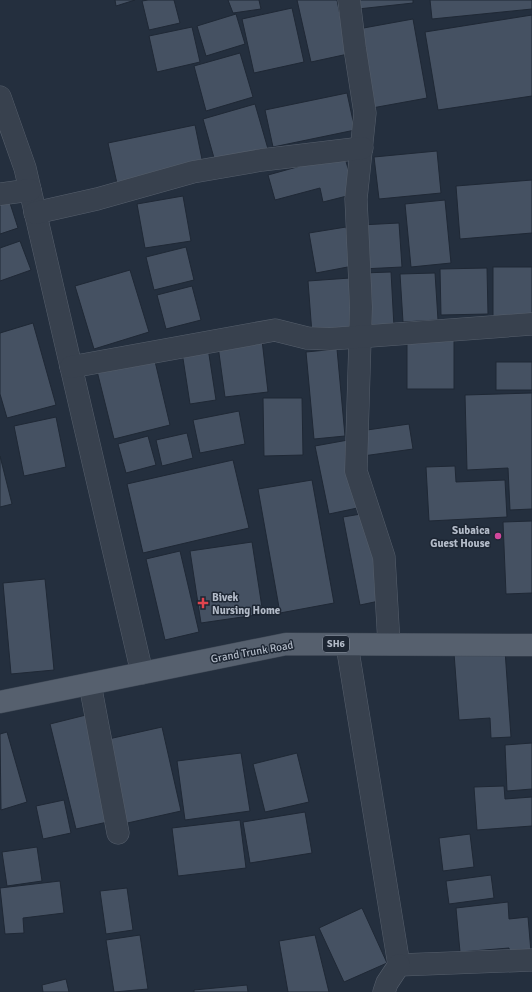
<svg xmlns="http://www.w3.org/2000/svg" width="532" height="992" font-family="Signika,sans-serif">
  <style>
    .building { fill: #455162; stroke: #1f2835 }
    .lines { fill: none; stroke-linecap: round; stroke-linejoin: round }
    .minor-casing { stroke: #565f6c; stroke-width: 23 }
    .major-casing { stroke: #414a57; stroke-width: 23 }
    .minor { stroke: #38414e; stroke-width: 22 }
    .major { stroke: #56606e; stroke-width: 22 }
    .hotel-dot { fill: #d1479c; stroke: #1d2633; stroke-width: 1.5 }
    .health-dot { fill: #e0444e; stroke: #1d2633; stroke-width: 1.5 }
    .labels { text-anchor: middle; dominant-baseline: central; stroke-width: 3; stroke-linejoin: round; paint-order: stroke }
    .shield { fill: #1d2633; stroke: #878f9c; stroke-width: 1 }
    .shield-label { font-size: 10px; font-weight: bold; fill: #b4bcc9 }
    .poi-label { font-size: 11px; font-weight: bold; fill: #b4bcc9; stroke: #1d2633; text-anchor: end }
    .street-label { font-size: 11px; fill: #b4bcc9; stroke: #1d2633 }
  </style>
  <rect width="100%" height="100%" fill="#242f3e"/>
  <g class="building">
    <path d="M115,0H135L116,6Z"/>
    <path d="M148,0H174L180,23L149,30L142,1Z"/>
    <path d="M228,0H259L261,9L233,13Z"/>
    <path d="M297,0H337L348,54L311,62Z"/>
    <path d="M357,0H413V3L358,9Z"/>
    <path d="M430,0H532V9L432,19Z"/>
    <path d="M292,8L304,62L254,73L242,19Z"/>
    <path d="M236,14L245,44L206,56L197,26Z"/>
    <path d="M532,15V96L438,110L425,32Z"/>
    <path d="M413,19L427,98L372,108L358,29Z"/>
    <path d="M192,27L200,62L157,72L149,36Z"/>
    <path d="M240,53L253,97L206,111L194,66Z"/>
    <path d="M347,93L355,130L273,147L265,110Z"/>
    <path d="M255,104L268,149L216,165L203,119Z"/>
    <path d="M195,125L204,169L118,188L108,143Z"/>
    <path d="M437,151L441,193L379,199L374,157Z"/>
    <path d="M344,154L355,194L323,202L320,188L275,200L268,175Z"/>
    <path d="M532,180V233L460,239L456,186Z"/>
    <path d="M183,196L191,241L145,248L137,204Z"/>
    <path d="M9,200L18,228L0,234V203Z"/>
    <path d="M445,200L451,263L411,267L405,204Z"/>
    <path d="M399,223L402,267L362,269L360,225Z"/>
    <path d="M346,227L353,266L316,273L309,233Z"/>
    <path d="M20,241L31,270L0,281V248Z"/>
    <path d="M186,247L194,280L154,290L146,257Z"/>
    <rect x="493" y="267" width="39" height="49"/>
    <path d="M487,268L488,314L441,315L440,269Z"/>
    <path d="M130,270L149,332L94,349L75,286Z"/>
    <path d="M391,272L394,327L364,328L362,273Z"/>
    <path d="M435,273L438,320L403,322L400,274Z"/>
    <path d="M350,278L354,330L312,334L308,281Z"/>
    <path d="M192,286L201,320L166,329L157,295Z"/>
    <path d="M33,323L56,405L7,418L0,394V333Z"/>
    <rect x="407" y="334" width="47" height="55"/>
    <path d="M262,340L268,392L225,397L218,346Z"/>
    <path d="M208,348L216,400L190,404L182,352Z"/>
    <path d="M337,349L345,436L314,439L306,352Z"/>
    <path d="M154,357L170,425L114,439L97,371Z"/>
    <rect x="496" y="362" width="36" height="28"/>
    <path d="M532,393V509L510,510L508,468L467,470L465,395Z"/>
    <path d="M263,398H302L303,455L264,456Z"/>
    <path d="M239,411L245,444L200,453L193,420Z"/>
    <path d="M56,417L66,467L24,476L14,426Z"/>
    <path d="M409,424L413,449L363,456L360,431Z"/>
    <path d="M187,433L193,458L162,466L156,440Z"/>
    <path d="M148,436L156,465L126,473L118,444Z"/>
    <path d="M348,440L362,507L329,514L315,446Z"/>
    <path d="M0,456L12,504L0,507Z"/>
    <path d="M233,460L249,528L143,553L127,484Z"/>
    <path d="M455,466L456,482L505,480L507,517L429,521L426,467Z"/>
    <path d="M312,480L334,603L280,613L258,489Z"/>
    <path d="M367,513L384,600L360,605L343,517Z"/>
    <path d="M532,521V593L506,594L503,522Z"/>
    <path d="M252,542L263,614L201,623L190,551Z"/>
    <path d="M180,551L199,632L165,640L146,559Z"/>
    <path d="M45,579L54,670L11,674L3,583Z"/>
    <path d="M505,650L511,737L491,738L490,718L459,720L454,653Z"/>
    <path d="M86,715L112,821L76,829L50,724Z"/>
    <path d="M162,727L181,811L123,824L104,740Z"/>
    <path d="M7,732L27,802L1,810L0,734Z"/>
    <path d="M532,743V789L507,791L505,745Z"/>
    <path d="M241,753L250,811L185,820L177,761Z"/>
    <path d="M297,753L309,802L265,812L253,764Z"/>
    <path d="M504,786L505,799L532,797V826L477,830L474,787Z"/>
    <path d="M64,800L71,833L43,839L36,806Z"/>
    <path d="M305,812L312,853L250,863L243,822Z"/>
    <path d="M240,820L246,868L178,876L172,828Z"/>
    <path d="M470,834L474,867L443,871L439,838Z"/>
    <path d="M37,847L42,881L7,886L2,852Z"/>
    <path d="M491,875L494,898L449,904L446,881Z"/>
    <path d="M60,881L64,913L23,918L24,933L5,934L0,888Z"/>
    <path d="M127,888L133,930L106,934L100,891Z"/>
    <path d="M508,902L509,919L528,917L531,952L510,955L509,948L460,952L456,908Z"/>
    <path d="M362,908L387,963L344,982L319,928Z"/>
    <path d="M140,935L148,989L114,992L106,940Z"/>
    <path d="M315,935L329,992H288L279,941Z"/>
    <path d="M66,979L69,992H43L42,985Z"/>
    <path d="M247,985L248,992H194V990Z"/>
  </g>
  <g class="lines">
    <defs>
      <g id="minor">
        <path d="M349,0L355,49L365,113L356,199L361,307L356,471L384,557L389,644"/>
        <path d="M0,97L25,168L142,673"/>
        <path d="M0,194L30,190"/>
        <path d="M35,213L97,199L193,172L262,160L362,148"/>
        <path d="M71,367L275,330L307,338L330,339L532,324"/>
        <path d="M347,645L399,965L532,960"/>
        <path d="M90,684L118,833"/>
        <path d="M384,992L387,983L399,965"/>
      </g>
      <path id="major" d="M0,702L286,644L532,645"/>
    </defs>
    <use href="#minor" class="minor-casing"/>
    <use href="#major" class="major-casing"/>
    <use href="#minor" class="minor"/>
    <use href="#major" class="major"/>
  </g>
  <circle class="hotel-dot" cx="498" cy="536" r="4"/>
  <path class="health-dot" d="M201 597h4v4h4v4h-4v4h-4v-4h-4v-4h4z"/>
  <g class="labels">
    <rect class="shield" x="323" y="636" width="26" height="16" rx="3"/>
    <g class="shield-label">
      <text x="336" y="644">SH6</text>
    </g>
    <g class="poi-label">
      <text x="490" y="530">Subaica<tspan x="490" dy="13">Guest House</tspan></text>
      <text x="212" y="597" text-anchor="start">Bivek<tspan x="212" dy="13">Nursing Home</tspan></text>
    </g>
    <g class="street-label">
      <text transform="translate(252 652) rotate(-10)">Grand Trunk Road</text>
    </g>
  </g>
</svg>
